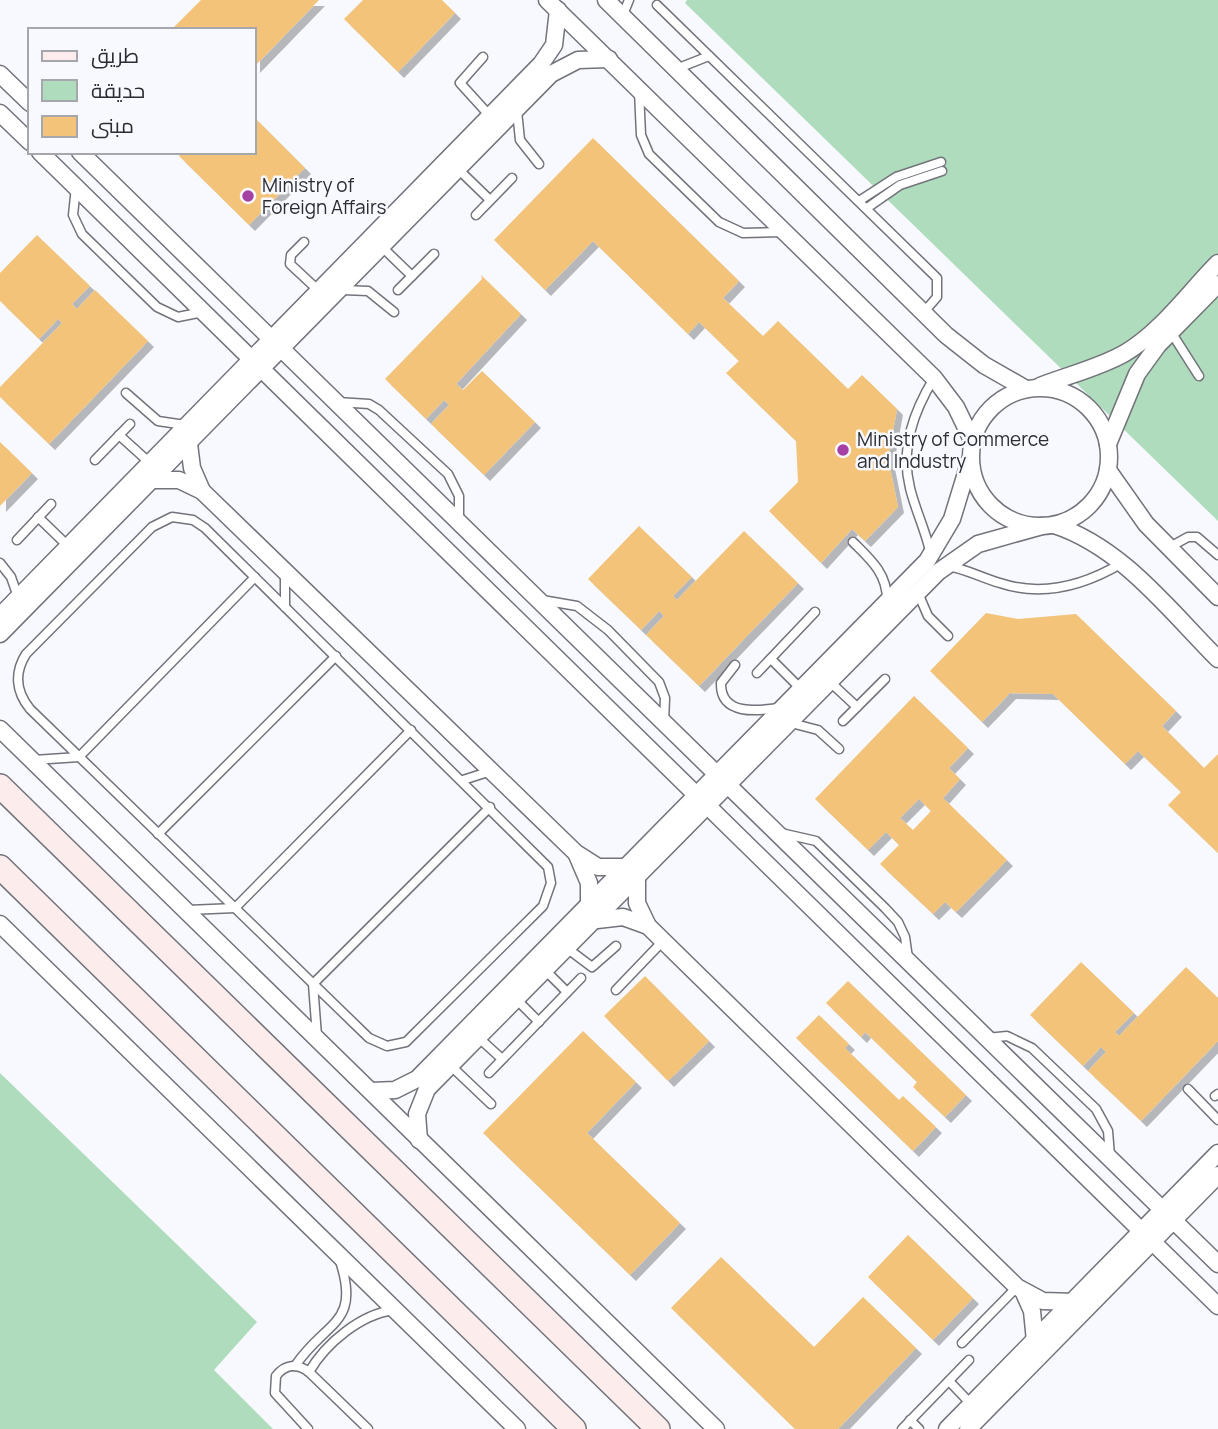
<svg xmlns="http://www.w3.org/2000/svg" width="1218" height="1429" font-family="Manrope,Cairo,sans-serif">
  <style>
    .green { fill: #aedcbc }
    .building { fill: #f2c378; fill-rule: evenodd; filter: url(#shadow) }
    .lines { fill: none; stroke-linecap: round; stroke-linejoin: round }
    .service-casing { stroke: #72737b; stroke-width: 11 }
    .minor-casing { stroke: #72737b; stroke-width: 19 }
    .secondary-casing { stroke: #72737b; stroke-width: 26 }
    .service { stroke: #fff; stroke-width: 8 }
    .minor { stroke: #fff; stroke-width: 16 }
    .secondary { stroke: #fdecec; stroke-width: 23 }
    .poi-dot { fill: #a540a4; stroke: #f8f9ff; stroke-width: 2.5 }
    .labels { text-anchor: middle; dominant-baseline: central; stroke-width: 5; stroke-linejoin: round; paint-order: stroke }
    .poi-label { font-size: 19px; fill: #2c2d30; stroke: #f8f9ff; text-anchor: start }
  </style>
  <defs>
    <filter id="shadow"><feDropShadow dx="6" dy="6" stdDeviation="0" flood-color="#0004"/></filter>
  </defs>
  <rect width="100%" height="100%" fill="#f8f9ff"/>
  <g class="green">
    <path d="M687,0H1218V521L685,3Z"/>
    <path d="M0,1073L257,1322L214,1370L273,1429H0Z"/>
  </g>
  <g class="building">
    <path d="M201,0H319L254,67V30L174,27Z"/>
    <path d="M363,0H442L455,13L398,72L344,19Z"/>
    <path d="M254,117L305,168L249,225L179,156L183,152H254Z"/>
    <path d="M593,138L739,281L723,298L763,336L778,321L848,389L862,375L897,409L888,458L898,507L865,541L852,529L821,563L769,511L798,482L796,441L726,373L739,361L699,322L688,334L593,241L545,290L494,240Z"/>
    <path d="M37,235L90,286L72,304L77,309L95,290L148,341L49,444L0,397V387L62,323L58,319L39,339L0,301V273Z"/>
    <path d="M481,275L521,314L456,384L463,390L482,371L535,422L484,475L431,424L449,405L444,400L426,419L385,379L482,279Z"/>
    <path d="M0,442L32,473L0,506Z"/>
    <path d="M639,526L692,577L673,596L677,600L744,531L798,583L699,686L646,635L664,616L659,611L641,630L588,579Z"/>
    <path d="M986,613L1018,619L1076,614L1176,711L1162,726L1204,768L1218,754V853L1168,805L1181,792L1138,751L1125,764L1053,694L1010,693L982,722L930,671Z"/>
    <path d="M914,696L968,748L949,768L960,779L943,798L1007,860L956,912L945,902L933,914L880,864L899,845L886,832L868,850L815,799ZM919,799L931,811L913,830L900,818Z"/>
    <path d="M1081,962L1134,1013L1115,1032L1119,1036L1186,967L1218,998V1041L1141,1121L1088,1071L1106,1052L1101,1047L1083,1066L1030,1015Z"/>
    <path d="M645,976L709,1041L668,1081L604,1016Z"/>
    <path d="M848,981L966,1095L945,1117L913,1087L917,1082L865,1032L861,1037L826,1003Z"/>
    <path d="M819,1015L849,1044L845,1048L899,1100L903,1096L936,1127L913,1151L796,1038Z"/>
    <path d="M583,1031L636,1082L587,1133L680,1223L630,1275L483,1133Z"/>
    <path d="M908,1235L973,1298L933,1340L868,1277Z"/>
    <path d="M721,1257L814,1347L863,1297L916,1348L838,1429H795L671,1308Z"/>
  </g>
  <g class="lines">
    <defs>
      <g id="service">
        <path d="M657,5L937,278V297L924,312"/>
        <path d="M622,17L629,0"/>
        <path d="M483,57L460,83L490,116"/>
        <path d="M676,69L709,56"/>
        <path d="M639,91L641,135L649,154L719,222L743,233L783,232"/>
        <path d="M517,111L520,140L539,164"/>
        <path d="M458,169L490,200"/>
        <path d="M76,187L73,215L82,234L157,307L178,317L203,312"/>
        <path d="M859,201L896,177L941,162"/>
        <path d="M867,208L900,185L942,171"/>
        <path d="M476,215L512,178"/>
        <path d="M304,242L291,255L290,264L319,291"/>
        <path d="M382,247L412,276"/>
        <path d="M343,290L368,291L394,312"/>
        <path d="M398,290L434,254"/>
        <path d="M1171,332L1199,376"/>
        <path d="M126,393L158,421L185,425"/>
        <path d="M337,402L369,404L379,410L448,474L459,496V520"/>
        <path d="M119,435L150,463"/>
        <path d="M95,460L130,424"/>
        <path d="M38,517L68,546"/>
        <path d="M172,517L193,520L205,528L548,867L551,883L543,906L406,1042L387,1046L369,1038L30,709C16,692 14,673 26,654L152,527Z"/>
        <path d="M17,540L51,504"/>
        <path d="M853,542C870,559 887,573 887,600"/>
        <path d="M1168,548L1188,537H1197L1218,555"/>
        <path d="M930,551C925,529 915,509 910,488C900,448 914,411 934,378"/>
        <path d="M0,563L11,577L18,597"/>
        <path d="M948,566C966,569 982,578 1000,583C1042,597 1085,585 1122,563"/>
        <path d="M285,574V607"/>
        <path d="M918,593L928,616L948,636"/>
        <path d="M542,600L577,606L608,630L659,682L665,698L664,722"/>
        <path d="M771,659L801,689"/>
        <path d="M735,665L721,683C720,716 758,711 779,708"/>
        <path d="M757,673L815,612"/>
        <path d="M829,681L857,707"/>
        <path d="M843,721L885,679"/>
        <path d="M791,723L818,730L839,749"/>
        <path d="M34,760L79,757L255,577"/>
        <path d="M463,780L491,771"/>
        <path d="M781,833L816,841L885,908L898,922L905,937L908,958"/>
        <path d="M158,834L336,656"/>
        <path d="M188,910L235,908L411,730"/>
        <path d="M568,949L592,967L616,946"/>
        <path d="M546,971L567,992"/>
        <path d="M616,990L663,941"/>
        <path d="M517,1000L539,1022"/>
        <path d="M317,1036L313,984L490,807"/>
        <path d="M479,1038L502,1059"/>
        <path d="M987,1038L1007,1036L1032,1048L1096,1109L1108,1131L1110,1156"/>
        <path d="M451,1066L491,1104"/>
        <path d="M489,1073L581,978"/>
        <path d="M1188,1089L1218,1120"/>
        <path d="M1215,1096L1218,1094"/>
        <path d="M962,1343L1017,1287"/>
        <path d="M295,1366C326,1320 361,1325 340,1261"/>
        <path d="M309,1372C326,1343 361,1314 394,1310"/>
        <path d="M949,1381L971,1404"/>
        <path d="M910,1420L919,1429"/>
        <path d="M308,1429L275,1393L276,1376C285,1364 297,1363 309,1372L368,1429"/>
        <path d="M902,1429L969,1360"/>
      </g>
      <g id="minor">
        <path d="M547,0L934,378L956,407L972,440"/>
        <path d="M606,0L946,335L984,365L1026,389"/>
        <path d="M0,74L30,103"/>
        <path d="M0,113L30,142"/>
        <path d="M40,152L1218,1306"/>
        <path d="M80,152L1218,1264"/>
        <path d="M1040,386C1068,375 1099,368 1125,353C1161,332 1189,292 1218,263"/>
        <circle cx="1040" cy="457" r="69"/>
        <path d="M189,444L192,468L202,491"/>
        <path d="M1108,444L1137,374L1158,345L1218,284"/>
        <path d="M1108,470L1146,524L1218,597"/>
        <path d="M153,480H179L202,491L576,853L598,867H625"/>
        <path d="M1054,525C1122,547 1169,610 1218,659"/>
        <path d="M0,616L541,64L554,45L558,10"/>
        <path d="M0,634L551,74L578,60L609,59"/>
        <path d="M0,729L716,1429"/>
        <path d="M577,855L589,883V905"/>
        <path d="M637,877V903L648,926L1017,1287L1043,1301L1075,1302"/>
        <path d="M597,920L623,917L648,926"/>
        <path d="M0,924L517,1429"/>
        <path d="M371,1091L395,1090L417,1079L927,561L952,519L970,460"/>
        <path d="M419,1140L417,1114L427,1089L938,572L978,544L1042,526"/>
        <path d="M1024,1293L1032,1311L1035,1341"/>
        <path d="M947,1429L1218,1153"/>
        <path d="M968,1429L1218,1175"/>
      </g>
      <g id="secondary">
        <path d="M0,786L658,1429"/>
        <path d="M0,867L574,1429"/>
      </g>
    </defs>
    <use href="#service" class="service-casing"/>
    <use href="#minor" class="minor-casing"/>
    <use href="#secondary" class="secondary-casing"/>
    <use href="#service" class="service"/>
    <use href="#minor" class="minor"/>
    <use href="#secondary" class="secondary"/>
  </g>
  <g class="poi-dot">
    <circle cx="248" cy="196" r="7"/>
    <circle cx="843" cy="450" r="7"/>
  </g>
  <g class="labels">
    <g class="poi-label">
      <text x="262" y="185">Ministry of<tspan x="262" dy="22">Foreign Affairs</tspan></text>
      <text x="857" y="439">Ministry of Commerce<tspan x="857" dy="22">and Industry</tspan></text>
    </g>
  </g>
  <rect x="28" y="28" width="228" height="126" fill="#f8f9ff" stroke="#a6a7ac" stroke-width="2"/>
  <rect x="42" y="51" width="35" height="10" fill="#fdecec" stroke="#a6a7ac" stroke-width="2"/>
  <text x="91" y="63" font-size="21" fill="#2c2d30">طريق</text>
  <rect x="42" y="80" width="35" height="21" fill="#aedcbc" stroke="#a6a7ac" stroke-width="2"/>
  <text x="91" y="98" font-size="21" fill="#2c2d30">حديقة</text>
  <rect x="42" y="116" width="35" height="21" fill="#f2c378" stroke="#a6a7ac" stroke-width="2"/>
  <text x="91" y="133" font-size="21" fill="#2c2d30">مبنى</text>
</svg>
